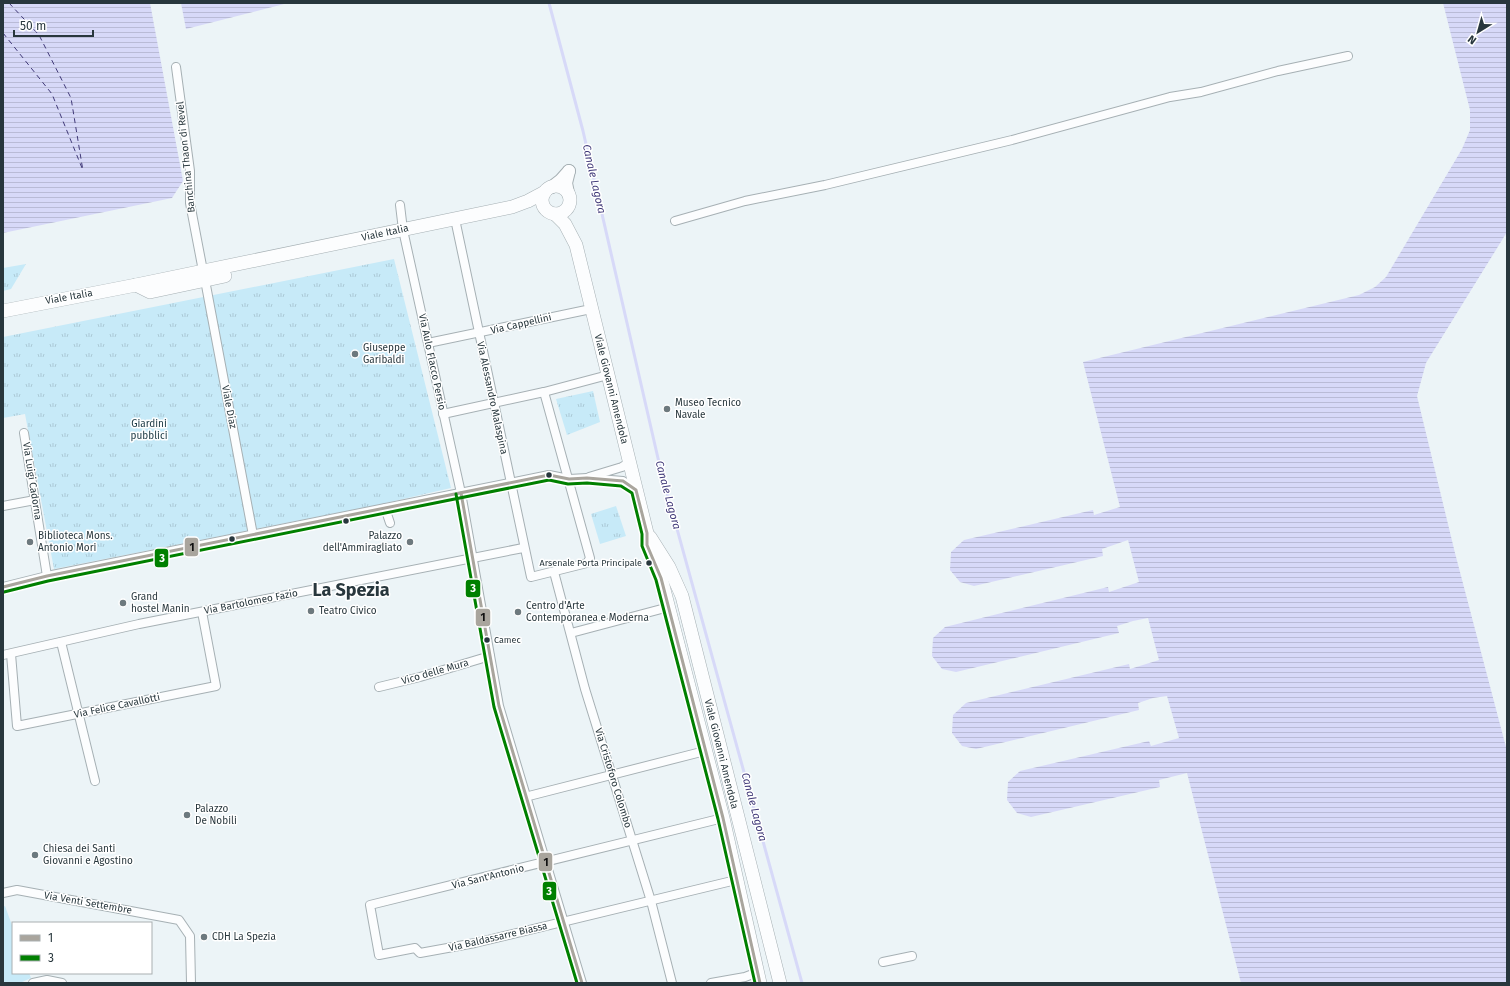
<svg xmlns="http://www.w3.org/2000/svg" width="1510" height="986" font-family="'Fira Sans',sans-serif">
  <style>
    .green { fill: #c7eaf8 }
    .park { fill: url(#park-tufts) }
    .water { fill: url(#water-rules) }
    .lines { fill: none; stroke-linecap: round; stroke-linejoin: round }
    .stream { stroke: #d7d9f8; stroke-width: 3 }
    .ferry { stroke: #403978; stroke-width: 1; stroke-dasharray: 5 4; stroke-linecap: butt }
    .street-casing { stroke: #a6b0b4; stroke-width: 10 }
    .secondary-casing { stroke: #a6b0b4; stroke-width: 14 }
    .primary-casing { stroke: #a6b0b4; stroke-width: 14 }
    .street { stroke: #fcfdfe; stroke-width: 8 }
    .secondary { stroke: #fcfdfe; stroke-width: 12 }
    .primary { stroke: #fcfdfe; stroke-width: 13 }
    .bus-1-casing { stroke: #fff; stroke-width: 6 }
    .bus-2-casing { stroke: #fff; stroke-width: 6 }
    .bus-1 { stroke: #a9a59d; stroke-width: 3 }
    .bus-2 { stroke: #008000; stroke-width: 3 }
    .poi-dot { fill: #6d797e; stroke: #fff; stroke-width: 1.5 }
    .bus-dot { fill: #28373d; stroke: #fff; stroke-width: 1.5 }
    .labels { text-anchor: middle; dominant-baseline: central; stroke-width: 3; stroke-linejoin: round; paint-order: stroke }
    .bus-label { font-size: 9px; fill: #28373d; stroke: #fff; text-anchor: end }
    .street-label { font-size: 10px; fill: #28373d; stroke: #fff }
    .poi-label { font-size: 10px; fill: #28373d; stroke: #fff; text-anchor: start }
    .park-label { font-size: 10px; fill: #173540; stroke: #fff }
    .water-label { font-size: 11px; font-style: italic; fill: #403978; stroke: #fff }
    .town-label { font-size: 18px; font-weight: bold; fill: #28373d; stroke: #fff }
    .line-badge { stroke: #fff; stroke-width: 1.5 }
    .badge-label { font-size: 11px; text-anchor: middle; font-weight: bold; fill: #fff }
    .pale-badge-label { font-size: 11px; text-anchor: middle; font-weight: bold; fill: #111 }
  </style>
  <defs>
    <pattern id="park-tufts" width="24" height="20" patternUnits="userSpaceOnUse"><rect width="24" height="20" fill="#c7eaf8"/><path d="M3 7l-1-3M5 7V3M7 7l1-3M15 17l-1-3M17 17v-4M19 17l1-3" fill="none" stroke="#abc9d6"/></pattern>
    <pattern id="water-rules" width="6" height="5" patternUnits="userSpaceOnUse"><rect width="6" height="5" fill="#d7d9f8"/><path d="M0 2.5h6" fill="none" stroke="#b9bbd6"/></pattern>
  </defs>
  <rect width="100%" height="100%" fill="#ecf4f7"/>
  <path class="green" d="M5,906L13,928V973H29L31,978L20,983H3V907Z"/>
  <g class="park">
    <path d="M394,259L451,488L377,505L54,569L25,414L3,418V337Z"/>
    <path d="M26,264L11,289L3,291V268Z"/>
    <path d="M593,391L600,422L567,435L556,399Z"/>
    <path d="M616,506L626,536L600,544L591,514Z"/>
  </g>
  <g class="water">
    <path d="M3,3H150L183,181L172,198L3,233Z"/>
    <path d="M181,3H288L186,29Z"/>
    <path d="M1443,3H1507V232L1426,363L1417,396L1455,553L1507,751V983H1241L1187,773L1159,780L1160,787L1031,817L1017,813L1007,800L1008,782L1020,771L1149,741L1151,746L1179,738L1167,696L1153,698L1138,703L1139,710L976,749L962,746L952,733L953,715L966,703L1129,664L1130,669L1159,660L1148,618L1133,621L1117,626L1119,633L956,672L942,669L932,656L933,638L945,627L1108,587L1109,592L1139,582L1128,540L1102,549L1103,556L974,586L960,582L950,570L951,552L964,540L1093,510L1094,515L1120,507L1083,362L1359,295L1375,287L1386,277L1462,149L1470,130V110Z"/>
  </g>
  <g class="lines">
    <path class="stream" d="M549,3L583,131L660,467L802,983"/>
    <g class="ferry">
      <path d="M9,3L39,35L71,98L83,171"/>
      <path d="M3,33L52,94L82,168"/>
    </g>
    <defs>
      <g id="street">
        <path d="M176,67L190,171V203L203,271"/>
        <path d="M400,205L403,230L461,493L499,706L582,983"/>
        <path d="M455,219L531,577L587,563L590,558L544,392L608,375"/>
        <path d="M675,221L745,201L825,185L1012,140L1170,97L1201,92L1278,71L1348,56"/>
        <path d="M205,280L253,535"/>
        <path d="M428,343L591,309"/>
        <path d="M443,414L544,392"/>
        <path d="M24,433L47,576"/>
        <path d="M589,477L622,467L630,462"/>
        <path d="M3,506L35,500"/>
        <path d="M385,508L390,523"/>
        <path d="M554,572L585,689L651,901L672,983"/>
        <path d="M3,587L47,576L549,475L569,479L587,478L623,481L636,490"/>
        <path d="M571,633L669,607"/>
        <path d="M61,642L95,781"/>
        <path d="M11,654L17,726L216,686L202,612"/>
        <path d="M3,655L139,624L523,548"/>
        <path d="M379,687L420,677L490,656"/>
        <path d="M525,797L705,751"/>
        <path d="M723,818L370,905L379,955L415,948L420,953L475,943L736,880"/>
        <path d="M3,893L17,890L179,920L190,936L191,983"/>
        <path d="M883,962L912,956"/>
        <path d="M33,983L47,980L62,983"/>
        <path d="M711,983L745,977L758,972"/>
      </g>
      <g id="secondary">
        <path d="M552,187L561,180L569,171"/>
        <path d="M568,193L566,183L569,171"/>
      </g>
      <g id="primary">
        <circle cx="556" cy="200" r="14"/>
        <path d="M555,214L565,224L576,245L647,533V545L661,578L723,818L760,983"/>
        <path d="M136,285L150,292L225,276"/>
        <path d="M3,311L136,285L512,207L528,201L545,192"/>
        <path d="M650,537L669,567L682,596L780,983"/>
      </g>
    </defs>
    <use href="#street" class="street-casing"/>
    <use href="#secondary" class="secondary-casing"/>
    <use href="#primary" class="primary-casing"/>
    <use href="#street" class="street"/>
    <use href="#secondary" class="secondary"/>
    <use href="#primary" class="primary"/>
    <defs>
      <g id="bus-1">
        <path d="M461,493L499,706L582,983"/>
        <path d="M3,587L47,576L549,475L569,479L587,478L623,481L636,490L647,533V545L661,578L723,818L760,983"/>
      </g>
      <g id="bus-2">
        <path d="M456,494L494,707L577,983"/>
        <path d="M4,592L48,581L549,480L568,484L587,483L621,486L632,493L642,534V546L656,580L718,819L755,983"/>
      </g>
    </defs>
    <use href="#bus-1" class="bus-1-casing"/>
    <use href="#bus-2" class="bus-2-casing"/>
    <use href="#bus-1" class="bus-1"/>
    <use href="#bus-2" class="bus-2"/>
  </g>
  <g class="poi-dot">
    <circle cx="355" cy="354" r="4"/>
    <circle cx="667" cy="409" r="4"/>
    <circle cx="30" cy="542" r="4"/>
    <circle cx="410" cy="542" r="4"/>
    <circle cx="123" cy="603" r="4"/>
    <circle cx="311" cy="611" r="4"/>
    <circle cx="518" cy="612" r="4"/>
    <circle cx="187" cy="815" r="4"/>
    <circle cx="35" cy="855" r="4"/>
    <circle cx="204" cy="937" r="4"/>
  </g>
  <g class="bus-dot">
    <circle cx="549" cy="475" r="3.5"/>
    <circle cx="346" cy="521" r="3.5"/>
    <circle cx="232" cy="539" r="3.5"/>
    <circle cx="649" cy="563" r="3.5"/>
    <circle cx="487" cy="640" r="3.5"/>
  </g>
  <g class="labels">
    <g class="bus-label">
      <text x="642" y="563">Arsenale Porta Principale</text>
      <text x="494" y="640" text-anchor="start">Camec</text>
    </g>
    <g class="street-label">
      <text transform="translate(186 157) rotate(-96)">Banchina Thaon di Revel</text>
      <text transform="translate(385 233) rotate(-12)">Viale Italia</text>
      <text transform="translate(69 297) rotate(-10)">Viale Italia</text>
      <text transform="translate(521 324) rotate(-13)">Via Cappellini</text>
      <text transform="translate(432 362) rotate(78)">Via Aulo Flacco Persio</text>
      <text transform="translate(611 389) rotate(76)">Viale Giovanni Amendola</text>
      <text transform="translate(492 398) rotate(78)">Via Alessandro Malaspina</text>
      <text transform="translate(229 407) rotate(79)">Viale Diaz</text>
      <text transform="translate(32 481) rotate(81)">Via Luigi Cadorna</text>
      <text transform="translate(251 602) rotate(-11)">Via Bartolomeo Fazio</text>
      <text transform="translate(435 672) rotate(-16)">Vico delle Mura</text>
      <text transform="translate(117 706) rotate(-12)">Via Felice Cavallotti</text>
      <text transform="translate(721 754) rotate(76)">Viale Giovanni Amendola</text>
      <text transform="translate(613 778) rotate(73)">Via Cristoforo Colombo</text>
      <text transform="translate(488 877) rotate(-14)">Via Sant'Antonio</text>
      <text transform="translate(88 903) rotate(10)">Via Venti Settembre</text>
      <text transform="translate(498 937) rotate(-13)">Via Baldassarre Biassa</text>
    </g>
    <g class="poi-label">
      <text x="363" y="348">Giuseppe<tspan x="363" dy="12">Garibaldi</tspan></text>
      <text x="675" y="403">Museo Tecnico<tspan x="675" dy="12">Navale</tspan></text>
      <text x="38" y="536">Biblioteca Mons.<tspan x="38" dy="12">Antonio Mori</tspan></text>
      <text x="402" y="536" text-anchor="end">Palazzo<tspan x="402" dy="12">dell'Ammiragliato</tspan></text>
      <text x="131" y="597">Grand<tspan x="131" dy="12">hostel Manin</tspan></text>
      <text x="526" y="606">Centro d'Arte<tspan x="526" dy="12">Contemporanea e Moderna</tspan></text>
      <text x="319" y="611">Teatro Civico</text>
      <text x="195" y="809">Palazzo<tspan x="195" dy="12">De Nobili</tspan></text>
      <text x="43" y="849">Chiesa dei Santi<tspan x="43" dy="12">Giovanni e Agostino</tspan></text>
      <text x="212" y="937">CDH La Spezia</text>
    </g>
    <g class="park-label">
      <text x="149" y="424">Giardini<tspan x="149" dy="12">pubblici</tspan></text>
    </g>
    <g class="water-label">
      <text transform="translate(594 179) rotate(77)">Canale Lagora</text>
      <text transform="translate(668 495) rotate(75)">Canale Lagora</text>
      <text transform="translate(754 807) rotate(75)">Canale Lagora</text>
    </g>
    <g class="town-label">
      <text x="351" y="590">La Spezia</text>
    </g>
  </g>
  <g class="line-badge">
    <rect x="184" y="537" width="15" height="20" rx="4" fill="#a9a59d"/>
    <rect x="154" y="548" width="15" height="20" rx="4" fill="#008000"/>
    <rect x="465" y="579" width="16" height="19" rx="4" fill="#008000"/>
    <rect x="475" y="608" width="16" height="19" rx="4" fill="#a9a59d"/>
    <rect x="538" y="852" width="15" height="20" rx="4" fill="#a9a59d"/>
    <rect x="542" y="881" width="15" height="20" rx="4" fill="#008000"/>
  </g>
  <g class="badge-label">
    <text x="162" y="562">3</text>
    <text x="473" y="592">3</text>
    <text x="549" y="895">3</text>
  </g>
  <g class="pale-badge-label">
    <text x="192" y="551">1</text>
    <text x="483" y="621">1</text>
    <text x="546" y="866">1</text>
  </g>
  <rect width="1510" height="986" fill="none" stroke="#28373d" stroke-width="8"/>
  <rect x="12" y="922" width="140" height="52" fill="#ffffff" stroke="#a9afb1"/>
  <rect x="20" y="935" width="20" height="6" fill="#a9a59d" stroke="#a9afb1"/>
  <text x="48" y="942" font-size="12" fill="#28373d">1</text>
  <rect x="20" y="955" width="20" height="6" fill="#008000" stroke="#a9afb1"/>
  <text x="48" y="962" font-size="12" fill="#28373d">3</text>
  <g transform="translate(1478 32) rotate(217)" stroke="#ffffff" stroke-width="3" paint-order="stroke">
  <path d="M0-3L7 15L0 10L-7 15Z" fill="#28373d"/>
  <text y="-6" font-size="11" font-weight="bold" text-anchor="middle" fill="#28373d">N</text>
  </g>
  <path d="M14 30v6h79v-6" fill="none" stroke="#28373d" stroke-width="2"/>
  <text x="20" y="30" font-size="12" fill="#28373d" stroke="#ffffff" stroke-width="3" paint-order="stroke">50 m</text>
</svg>
